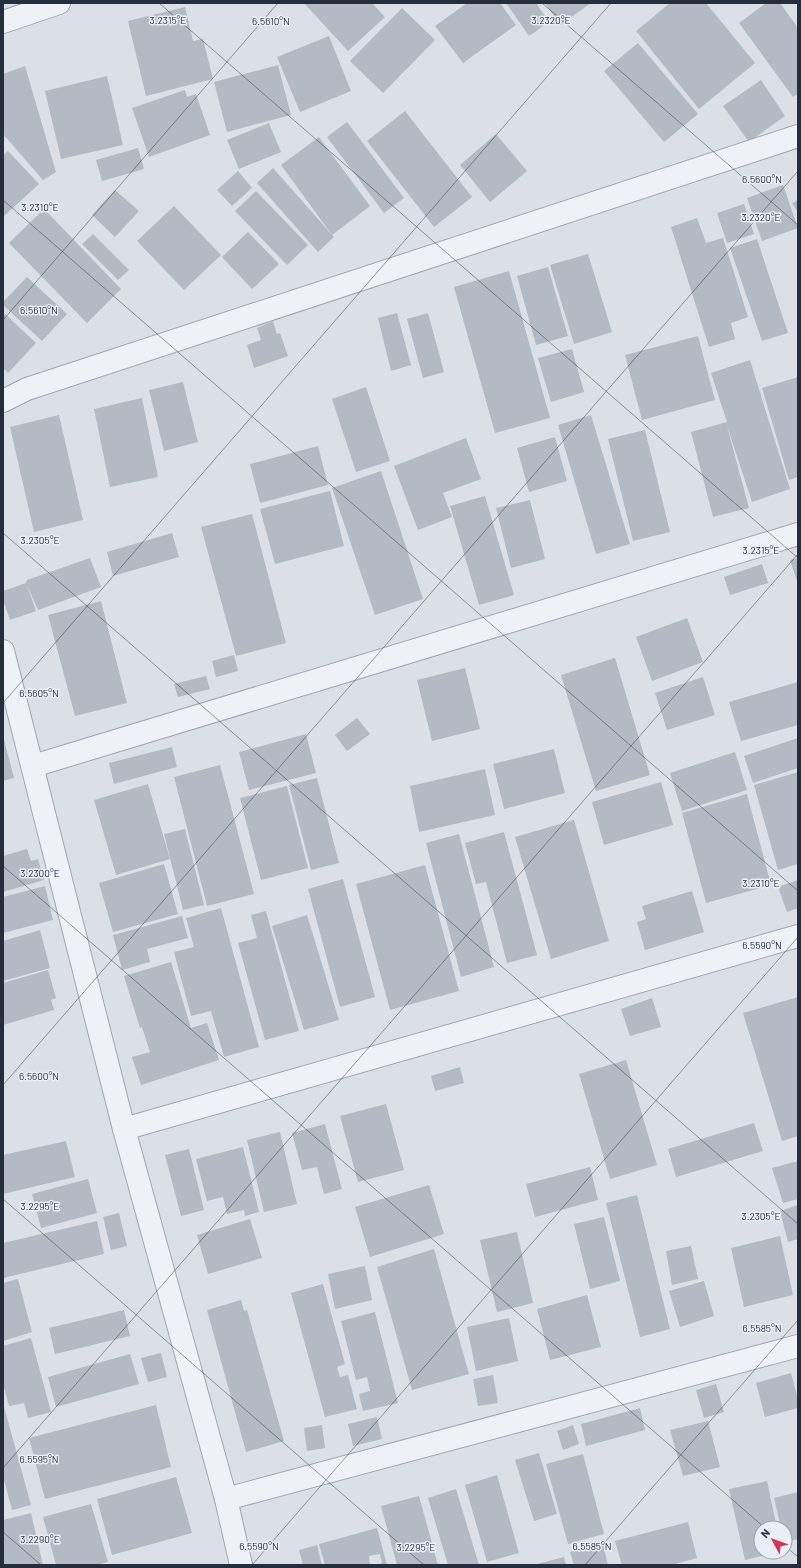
<svg xmlns="http://www.w3.org/2000/svg" width="801" height="1568" font-family="Barlow,sans-serif">
  <style>
    .building { fill: #b2bac4 }
    .lines { fill: none; stroke-linecap: round; stroke-linejoin: round }
    .minor-casing { stroke: #a0a7b1; stroke-width: 24 }
    .minor { stroke: #eef1f5; stroke-width: 22 }
    .ticks { fill: none; stroke: #242f3e; stroke-width: 1; stroke-opacity: 0.45 }
    .ticks-label { font-size: 10px; text-anchor: middle; fill: #242f3e; stroke: #eaeff5; stroke-width: 3; stroke-linejoin: round; paint-order: stroke }
  </style>
  <rect width="100%" height="100%" fill="#dbe0e7"/>
  <g class="building">
    <path d="M304,3H372L385,17L348,51Z"/>
    <path d="M467,3H500L516,25L463,63L435,26Z"/>
    <path d="M506,3H536L549,22L529,36Z"/>
    <path d="M545,3H591L560,25Z"/>
    <path d="M670,3H706L755,63L699,109L636,31Z"/>
    <path d="M766,3H780L798,28V94L793,97L739,23Z"/>
    <path d="M185,7L193,41L203,39L213,79L146,96L128,21Z"/>
    <path d="M402,8L435,40L383,93L350,61Z"/>
    <path d="M329,36L351,91L300,112L277,57Z"/>
    <path d="M638,43L698,114L664,142L604,71Z"/>
    <path d="M278,65L291,115L227,132L214,82Z"/>
    <path d="M25,66L56,172L43,180L3,134V74Z"/>
    <path d="M107,76L123,145L61,159L45,91Z"/>
    <path d="M761,80L785,116L749,142L723,106Z"/>
    <path d="M185,90L187,97L196,94L210,135L149,157L132,108Z"/>
    <path d="M405,111L472,197L434,227L367,141Z"/>
    <path d="M347,122L404,198L384,213L327,137Z"/>
    <path d="M269,123L281,152L239,169L227,140Z"/>
    <path d="M496,134L527,171L490,202L460,165Z"/>
    <path d="M319,137L370,206L332,235L281,165Z"/>
    <path d="M138,148L144,169L102,181L96,160Z"/>
    <path d="M8,151L39,184L3,217V155Z"/>
    <path d="M273,168L334,237L318,252L257,183Z"/>
    <path d="M238,171L252,188L232,206L217,190Z"/>
    <path d="M783,185L798,228L762,241L747,198Z"/>
    <path d="M115,190L139,211L115,237L92,215Z"/>
    <path d="M256,191L308,245L287,265L235,211Z"/>
    <path d="M798,200V213L792,203Z"/>
    <path d="M744,204L754,234L727,243L717,213Z"/>
    <path d="M174,206L221,255L184,290L137,241Z"/>
    <path d="M44,209L121,289L87,323L9,243Z"/>
    <path d="M697,218L706,243L723,238L748,317L731,323L735,339L709,347L671,227Z"/>
    <path d="M248,232L279,264L252,289L222,257Z"/>
    <path d="M93,234L129,270L118,280L82,244Z"/>
    <path d="M757,239L788,333L762,341L730,248Z"/>
    <path d="M588,254L612,332L574,344L550,265Z"/>
    <path d="M548,267L568,336L536,345L517,276Z"/>
    <path d="M509,271L550,418L495,433L454,287Z"/>
    <path d="M27,277L67,314L42,341L3,305V302Z"/>
    <path d="M3,312L36,343L8,373L3,368Z"/>
    <path d="M397,313L411,365L391,371L378,318Z"/>
    <path d="M428,313L444,372L423,378L407,319Z"/>
    <path d="M273,321L277,334L280,333L288,356L254,368L247,345L261,340L257,328Z"/>
    <path d="M698,336L715,400L642,420L625,355Z"/>
    <path d="M572,349L584,392L551,402L538,358Z"/>
    <path d="M750,360L790,489L752,502L727,426L749,508L713,517L691,432L727,422L711,373Z"/>
    <path d="M798,377V477L789,480L762,388Z"/>
    <path d="M183,382L198,442L164,451L149,390Z"/>
    <path d="M366,387L390,461L356,472L332,399Z"/>
    <path d="M142,398L158,477L110,487L94,409Z"/>
    <path d="M59,415L83,520L34,532L10,427Z"/>
    <path d="M591,415L630,544L596,554L558,425Z"/>
    <path d="M645,430L670,532L633,541L608,439Z"/>
    <path d="M555,437L567,481L529,492L517,448Z"/>
    <path d="M466,438L481,479L443,493L452,517L418,530L394,466Z"/>
    <path d="M318,446L328,485L260,503L250,464Z"/>
    <path d="M381,471L423,599L375,615L332,488Z"/>
    <path d="M330,491L344,546L275,564L260,509Z"/>
    <path d="M485,496L514,595L479,605L450,506Z"/>
    <path d="M530,500L545,559L511,568L496,508Z"/>
    <path d="M252,514L286,643L236,656L201,527Z"/>
    <path d="M172,533L179,557L113,576L107,552Z"/>
    <path d="M90,558L101,587L38,610L27,585L36,611L10,620L3,600V591L26,583L27,580Z"/>
    <path d="M798,558V584L790,560Z"/>
    <path d="M762,564L768,583L730,595L724,577Z"/>
    <path d="M101,601L127,703L75,716L48,615Z"/>
    <path d="M687,618L703,662L652,681L636,637Z"/>
    <path d="M234,655L238,671L216,677L212,661Z"/>
    <path d="M615,658L650,775L596,791L561,675Z"/>
    <path d="M465,668L480,729L432,741L417,680Z"/>
    <path d="M206,676L210,689L178,697L174,684Z"/>
    <path d="M703,677L715,715L667,730L655,693Z"/>
    <path d="M798,682V725L741,741L729,702Z"/>
    <path d="M357,718L370,734L347,751L335,735Z"/>
    <path d="M306,734L316,773L249,790L239,752Z"/>
    <path d="M3,736L14,778L3,781Z"/>
    <path d="M798,738V768L753,783L744,756Z"/>
    <path d="M172,747L177,767L114,784L109,763Z"/>
    <path d="M554,749L565,793L504,809L493,764Z"/>
    <path d="M735,752L747,790L682,811L670,773Z"/>
    <path d="M220,765L254,894L207,906L174,777Z"/>
    <path d="M485,769L495,815L419,832L410,786Z"/>
    <path d="M798,772V864L778,870L754,785Z"/>
    <path d="M317,778L339,863L311,870L289,785Z"/>
    <path d="M661,782L673,825L604,845L592,802Z"/>
    <path d="M148,784L170,859L116,875L94,800Z"/>
    <path d="M287,786L308,868L261,880L240,798Z"/>
    <path d="M747,794L771,885L706,903L682,813Z"/>
    <path d="M574,820L609,941L551,959L515,837Z"/>
    <path d="M185,829L204,905L183,910L164,834Z"/>
    <path d="M504,832L537,955L507,963L486,882L476,884L465,843Z"/>
    <path d="M459,834L494,967L461,977L426,843Z"/>
    <path d="M27,849L31,861L38,859L44,880L3,892V856Z"/>
    <path d="M164,864L178,914L113,932L99,883Z"/>
    <path d="M425,865L459,991L390,1010L356,884Z"/>
    <path d="M343,879L375,997L340,1007L308,889Z"/>
    <path d="M798,880V908L787,912L778,887Z"/>
    <path d="M45,886L53,920L3,933V897Z"/>
    <path d="M692,891L704,932L645,950L637,922L646,919L642,906Z"/>
    <path d="M221,908L259,1047L224,1057L211,1011L191,1016L174,952L194,947L186,918Z"/>
    <path d="M266,911L299,1031L265,1040L238,943L257,938L251,915Z"/>
    <path d="M307,915L339,1020L304,1030L272,926Z"/>
    <path d="M182,916L188,938L147,949L150,962L122,970L113,935Z"/>
    <path d="M40,930L50,968L3,981V941Z"/>
    <path d="M171,962L191,1028L207,1023L219,1060L141,1085L132,1057L150,1052L142,1027L140,1028L124,976Z"/>
    <path d="M48,970L56,998L51,1000L54,1010L3,1025V983Z"/>
    <path d="M798,997V1136L782,1141L743,1013Z"/>
    <path d="M652,998L661,1027L630,1036L621,1009Z"/>
    <path d="M626,1060L657,1165L610,1179L579,1074Z"/>
    <path d="M460,1067L464,1083L435,1091L431,1076Z"/>
    <path d="M386,1104L404,1170L358,1182L340,1116Z"/>
    <path d="M754,1123L763,1151L676,1177L668,1149Z"/>
    <path d="M325,1124L342,1189L324,1194L317,1167L302,1170L292,1133Z"/>
    <path d="M280,1132L297,1204L264,1212L247,1140Z"/>
    <path d="M66,1141L75,1177L3,1194V1155Z"/>
    <path d="M243,1147L259,1212L245,1216L244,1210L227,1214L223,1197L207,1201L196,1159Z"/>
    <path d="M189,1149L204,1210L181,1216L165,1155Z"/>
    <path d="M798,1161V1199L783,1203L772,1168Z"/>
    <path d="M590,1167L598,1200L535,1217L526,1184Z"/>
    <path d="M88,1179L97,1213L41,1228L32,1194Z"/>
    <path d="M429,1185L444,1234L370,1257L355,1207Z"/>
    <path d="M637,1195L670,1329L640,1337L606,1203Z"/>
    <path d="M798,1205V1239L788,1242L780,1211Z"/>
    <path d="M119,1213L127,1246L111,1250L103,1217Z"/>
    <path d="M604,1217L620,1281L590,1289L574,1224Z"/>
    <path d="M250,1219L262,1258L208,1274L197,1235Z"/>
    <path d="M97,1221L104,1254L3,1278V1243Z"/>
    <path d="M517,1232L533,1303L497,1312L480,1240Z"/>
    <path d="M780,1236L793,1295L744,1307L731,1248Z"/>
    <path d="M691,1246L698,1279L672,1285L666,1251Z"/>
    <path d="M434,1249L469,1374L412,1390L377,1267Z"/>
    <path d="M365,1266L372,1300L335,1309L328,1274Z"/>
    <path d="M18,1279L32,1332L3,1341V1283Z"/>
    <path d="M704,1281L714,1316L680,1327L669,1291Z"/>
    <path d="M323,1284L345,1364L337,1367L340,1377L348,1375L357,1409L325,1417L291,1293Z"/>
    <path d="M587,1295L601,1347L550,1360L537,1309Z"/>
    <path d="M241,1300L244,1311L247,1310L284,1441L246,1452L207,1310Z"/>
    <path d="M124,1310L130,1336L55,1354L49,1328Z"/>
    <path d="M375,1312L398,1403L363,1411L359,1394L370,1391L367,1377L356,1380L341,1321Z"/>
    <path d="M509,1318L518,1361L476,1371L467,1327Z"/>
    <path d="M31,1338L51,1412L28,1418L24,1403L9,1406L3,1384V1346Z"/>
    <path d="M161,1353L167,1377L148,1382L141,1358Z"/>
    <path d="M130,1354L139,1384L56,1407L48,1377Z"/>
    <path d="M791,1373L798,1399V1408L765,1417L756,1383Z"/>
    <path d="M493,1375L498,1403L478,1406L473,1379Z"/>
    <path d="M716,1384L724,1412L704,1418L696,1390Z"/>
    <path d="M3,1403L31,1505L12,1510L3,1476Z"/>
    <path d="M156,1405L171,1467L45,1499L29,1438Z"/>
    <path d="M640,1408L645,1430L586,1446L581,1424Z"/>
    <path d="M377,1417L382,1439L353,1446L348,1424Z"/>
    <path d="M708,1421L720,1467L683,1476L670,1430Z"/>
    <path d="M322,1425L325,1448L307,1451L304,1428Z"/>
    <path d="M573,1425L579,1444L563,1450L557,1431Z"/>
    <path d="M539,1453L557,1514L534,1521L515,1460Z"/>
    <path d="M583,1454L604,1534L568,1544L546,1464Z"/>
    <path d="M497,1475L519,1553L487,1562L465,1485Z"/>
    <path d="M176,1477L192,1533L112,1555L97,1499Z"/>
    <path d="M767,1481L777,1528H761V1552L775,1553L745,1560L729,1489Z"/>
    <path d="M456,1489L479,1565H448L428,1498Z"/>
    <path d="M798,1492V1539L785,1542V1528H781L774,1498Z"/>
    <path d="M419,1496L438,1565H397L381,1506Z"/>
    <path d="M91,1504L108,1562L96,1565H56L43,1517Z"/>
    <path d="M31,1513L43,1565H3V1520Z"/>
    <path d="M688,1522L697,1558L672,1565H622L615,1541Z"/>
    <path d="M377,1528L387,1565H377L382,1563L380,1554L369,1556L370,1565H325L319,1544Z"/>
    <path d="M603,1544L608,1565H574L570,1552Z"/>
    <path d="M317,1545L322,1565H303L299,1550Z"/>
    <path d="M564,1557L566,1565H537V1564Z"/>
  </g>
  <g class="lines">
    <defs>
      <g id="minor">
        <path d="M3,22L59,3"/>
        <path d="M3,401L27,389L798,136"/>
        <path d="M3,651L124,1129L226,1499L241,1565"/>
        <path d="M33,766L798,534"/>
        <path d="M124,1129L798,936"/>
        <path d="M226,1499L798,1346"/>
      </g>
    </defs>
    <use href="#minor" class="minor-casing"/>
    <use href="#minor" class="minor"/>
  </g>
  <path class="ticks" d="M159,3L798,558M542,3L798,225M3,200L798,891M3,320L278,3M3,533L798,1224M3,703L611,3M3,866L765,1528M3,1085L798,171M3,1199L424,1565M3,1468L798,554M3,1532L41,1565M785,1546L798,1557M252,1565L798,937M585,1565L798,1320"/>
  <g class="ticks-label">
    <text x="168" y="24">3.2315°E</text>
    <text x="551" y="24">3.2320°E</text>
    <text x="271" y="25">6.5610°N</text>
    <text x="762" y="183">6.5600°N</text>
    <text x="40" y="211">3.2310°E</text>
    <text x="761" y="221">3.2320°E</text>
    <text x="39" y="314">6.5610°N</text>
    <text x="40" y="544">3.2305°E</text>
    <text x="761" y="554">3.2315°E</text>
    <text x="39" y="697">6.5605°N</text>
    <text x="40" y="877">3.2300°E</text>
    <text x="761" y="887">3.2310°E</text>
    <text x="762" y="949">6.5590°N</text>
    <text x="39" y="1080">6.5600°N</text>
    <text x="40" y="1210">3.2295°E</text>
    <text x="761" y="1220">3.2305°E</text>
    <text x="762" y="1332">6.5585°N</text>
    <text x="39" y="1463">6.5595°N</text>
    <text x="40" y="1543">3.2290°E</text>
    <text x="259" y="1550">6.5590°N</text>
    <text x="592" y="1550">6.5585°N</text>
    <text x="416" y="1551">3.2295°E</text>
  </g>
  <rect width="801" height="1568" fill="none" stroke="#242f3e" stroke-width="8"/>
  <g transform="translate(773 1540) rotate(311)"><circle r="19" fill="#eaeff5" stroke="#9ba2ac"/>
  <path d="M0-3L7 15L0 10L-7 15Z" fill="#d93255"/>
  <text y="-6" font-size="11" font-weight="bold" text-anchor="middle" fill="#242f3e">N</text>
  </g>
</svg>
